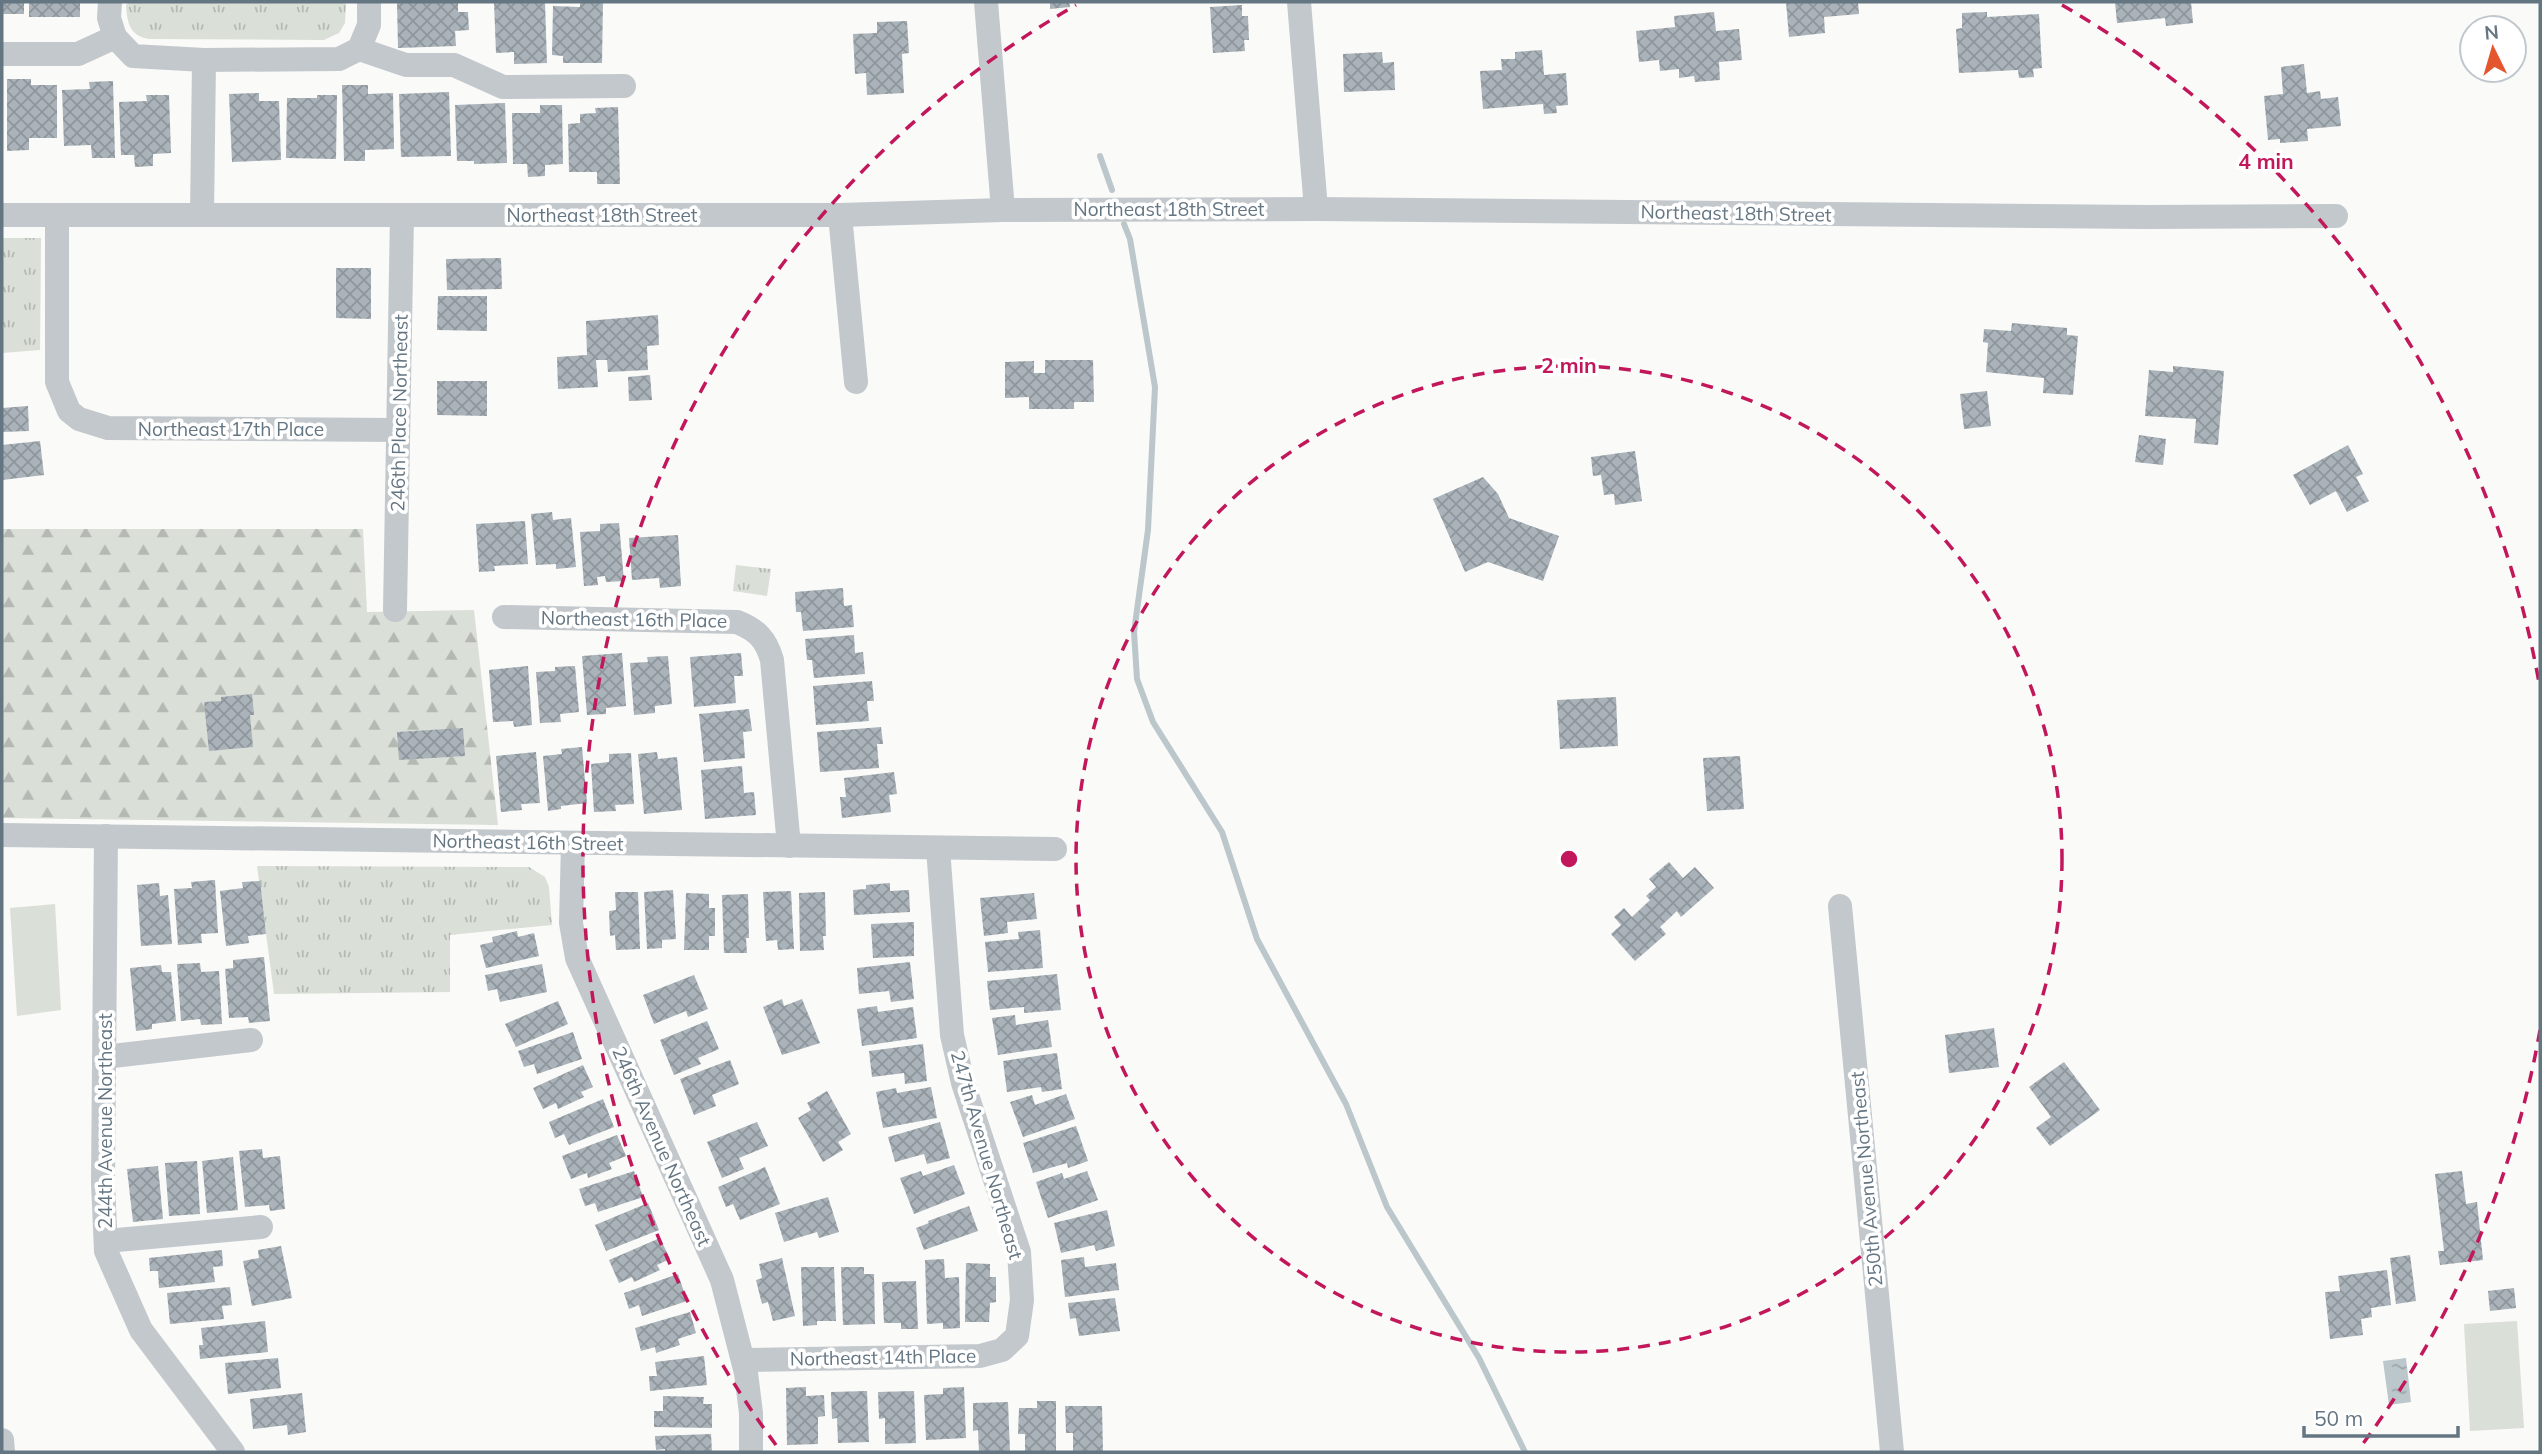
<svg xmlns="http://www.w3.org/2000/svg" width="2542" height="1454" font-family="Mulish,sans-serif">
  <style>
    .forest { fill: url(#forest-firs) }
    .park { fill: url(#park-tufts) }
    .garden { fill: #dadfd7 }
    .water { fill: url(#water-ripples) }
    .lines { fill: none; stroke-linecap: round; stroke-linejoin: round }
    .stream { stroke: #bbc7cb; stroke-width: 6 }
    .building { fill: url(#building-cross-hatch) }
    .minor { stroke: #c3c8cc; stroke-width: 24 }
    .ring { fill: none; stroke: #c2185b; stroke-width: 3.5; stroke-dasharray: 12 9 }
    .labels { text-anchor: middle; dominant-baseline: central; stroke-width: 7; stroke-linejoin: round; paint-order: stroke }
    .street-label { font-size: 19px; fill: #657683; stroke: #fff }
    .centre { fill: #c2185b; stroke: #fff; stroke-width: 3.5 }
    .ring-label { font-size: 21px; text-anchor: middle; font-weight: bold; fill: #c2185b; stroke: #fff; stroke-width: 7; stroke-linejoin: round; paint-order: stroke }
  </style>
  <defs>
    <pattern id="forest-firs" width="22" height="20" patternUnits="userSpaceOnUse" patternTransform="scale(1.75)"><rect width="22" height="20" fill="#dadfd7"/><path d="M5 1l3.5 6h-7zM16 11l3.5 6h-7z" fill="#b4b9b4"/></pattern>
    <pattern id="park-tufts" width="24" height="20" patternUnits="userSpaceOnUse" patternTransform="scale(1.75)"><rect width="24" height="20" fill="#dadfd7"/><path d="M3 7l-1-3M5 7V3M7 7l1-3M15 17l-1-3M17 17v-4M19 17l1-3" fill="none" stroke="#b4b9b4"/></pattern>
    <pattern id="water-ripples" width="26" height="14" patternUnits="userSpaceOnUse" patternTransform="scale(1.75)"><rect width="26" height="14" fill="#bbc7cb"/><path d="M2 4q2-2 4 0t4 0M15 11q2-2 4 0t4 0" fill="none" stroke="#9ca6aa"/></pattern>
    <pattern id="building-cross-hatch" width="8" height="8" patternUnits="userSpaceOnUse" patternTransform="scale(1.75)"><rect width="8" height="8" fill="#aab3b9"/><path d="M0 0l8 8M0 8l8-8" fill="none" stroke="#8e969c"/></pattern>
  </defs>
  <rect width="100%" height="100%" fill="#fafaf8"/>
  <path class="forest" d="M2,529H363L367,612L474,610L498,825L2,818Z"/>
  <g class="park">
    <path d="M129,2H346L345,23L339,33L324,40L149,39C130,36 127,23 126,5Z"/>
    <path d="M2,238H41L40,350L2,353Z"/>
    <path d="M736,565L771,569L767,596L733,591Z"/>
    <path d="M257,866L529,867L545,877L549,887L552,925L450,935V992L274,994Z"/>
  </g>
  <g class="garden">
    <path d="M55,904L61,1010L17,1016L10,908Z"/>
    <path d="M2517,1321L2524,1428L2470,1431L2464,1324Z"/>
  </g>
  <path class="water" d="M2406,1358L2411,1402L2389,1405L2383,1361Z"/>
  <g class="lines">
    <g class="stream">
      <path d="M1100,156L1112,190"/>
      <path d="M1124,224L1130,239L1155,387L1148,530L1134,632L1137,679L1153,722L1222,832L1257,939L1346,1104L1387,1207L1479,1358L1525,1452"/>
    </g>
  </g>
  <g class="building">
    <rect x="2" y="2" width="22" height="12"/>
    <rect x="29" y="2" width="51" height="15"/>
    <path d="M397,2H458V12H468L469,30L455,31L456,46L398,48Z"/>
    <path d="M494,2H545L547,63L514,64V52L496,53Z"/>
    <path d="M580,2H603L602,63H563V56L552,55L553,6L580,7Z"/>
    <path d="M1050,2H1069L1070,7L1050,9Z"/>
    <path d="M1786,2H1858L1859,14L1824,17L1825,33L1789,37Z"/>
    <path d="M2115,2H2191L2193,23L2166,26L2165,18L2117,23Z"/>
    <path d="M1242,5V16H1248L1249,40H1244L1245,51L1213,53L1210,7Z"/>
    <path d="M1714,12L1716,31L1739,29L1742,60L1719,62L1720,80L1695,82L1694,76L1679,78V69L1660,71L1659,60L1639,62L1636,31L1675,27L1674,16Z"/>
    <path d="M1987,12V17L2039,14L2042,68L2033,69L2034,77L2019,78L2018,70L1959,73L1956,29L1962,28V13Z"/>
    <path d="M907,21L909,53L902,54L904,93L867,95L866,73L855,74L853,34L877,33V22Z"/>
    <path d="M1542,50L1544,75L1566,73L1568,105L1556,106L1557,113L1544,114L1543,104L1483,109L1480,71L1502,70L1501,59H1515V52Z"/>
    <path d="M1382,52L1383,63L1394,62L1395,90L1344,92L1343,54Z"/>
    <path d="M2304,64L2307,93L2320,91L2321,99L2338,97L2341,126L2307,129L2308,141L2280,143V139L2268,140L2264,96L2283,94L2281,67Z"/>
    <path d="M7,79H31V85H57V138H29V150L7,151Z"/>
    <path d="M113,81L115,158H92L91,145L64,146L62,90L90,89L89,82Z"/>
    <path d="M342,85H368V94L393,93L394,149L365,150V161H344Z"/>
    <path d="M449,92L451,156L401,157L399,94Z"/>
    <path d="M259,93V101H279L281,160L232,162L229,94Z"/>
    <path d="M146,95H169L171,153L153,154V166L135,167L134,155H121L119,102L147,101Z"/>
    <path d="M317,95H337L336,159L286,158L287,98H317Z"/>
    <path d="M505,103L507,163L474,164V161H457L455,105Z"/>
    <path d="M540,105H562L563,164L545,165V176L528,177L527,164H513L512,113H540Z"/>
    <path d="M618,107L620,184H597V172H569L568,124L580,123V114L596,113L595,108Z"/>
    <path d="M501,258L502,289L447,290L446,259Z"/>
    <path d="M336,268H371V319L336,318Z"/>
    <path d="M438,296H487V331L437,330Z"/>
    <path d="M658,315L659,345L647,346L648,370L608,372L607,360H596L598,387L558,389L557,357L587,355L586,321Z"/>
    <path d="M2012,323L2067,328V335L2078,336L2073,395L2043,393L2044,378L1986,372L1988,343L1983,342L1984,329L2011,331Z"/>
    <path d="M1045,360H1093L1094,402H1074V409H1029V397L1005,398V362L1034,361V373H1045Z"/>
    <path d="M2173,366L2224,371L2218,445L2194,443L2196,419L2145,416L2149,370L2173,372Z"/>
    <path d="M650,375L652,400L629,401L628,377Z"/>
    <path d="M437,381H487V416L437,415Z"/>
    <path d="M1987,391L1991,426L1964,429L1960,394Z"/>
    <path d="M28,406L29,431L2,432V408Z"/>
    <path d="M2139,435L2166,439L2163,465L2135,462Z"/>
    <path d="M40,441L44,475L2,480V445Z"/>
    <path d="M2348,445L2363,474L2356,477L2369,501L2347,512L2336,491L2310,505L2293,475Z"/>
    <path d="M1635,451L1642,501L1615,505L1614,494L1604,495L1601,475L1593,476L1591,457Z"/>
    <path d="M1483,477L1498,494L1509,518L1559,536L1543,581L1488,562L1465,572L1433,499Z"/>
    <path d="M552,512L553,520L571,518L576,567L556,569V564L536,565L531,514Z"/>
    <path d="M525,521L528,564L494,566L495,571L479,572L476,524Z"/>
    <path d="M619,523L624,581L606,582L605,576L597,577L598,585L584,586L580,532L600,531V524Z"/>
    <path d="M678,535L681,586L660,588L659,578L632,580L629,538Z"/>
    <path d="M843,588L844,606L852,605L854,627L803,631L801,612H796L795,592Z"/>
    <path d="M854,635L855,653L863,652L865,674L814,678L812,660H807L805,639Z"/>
    <path d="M622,653L626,706L606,708V714L587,715L582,656Z"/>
    <path d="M741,653L743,676H734L736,703L694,707L690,657Z"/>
    <path d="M668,656L672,704L655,706V713L634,715L630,663L648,662L647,657Z"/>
    <path d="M528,666L532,725L514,727L513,721L493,722L489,670Z"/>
    <path d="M575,666L579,712L560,714L561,722L540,723L536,672L555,671V667Z"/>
    <path d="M872,681L874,701H867L869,721L816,725L813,686Z"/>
    <path d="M252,694L254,715H250L253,747L209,751L204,702L221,701V697Z"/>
    <path d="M1616,697L1618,746L1560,749L1557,700Z"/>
    <path d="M749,709L752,731L743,732L745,758L704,762L699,714Z"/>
    <path d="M881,727L883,744H877L879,768L820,772L817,732Z"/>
    <path d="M463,728L465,756L399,760L397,732Z"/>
    <path d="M582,747L587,803L561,806V809L548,811L543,756L562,754L561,749Z"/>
    <path d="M536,752L540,803L521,804L522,810L501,812L496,756Z"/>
    <path d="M657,752L658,759L677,757L682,810L644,814L638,754Z"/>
    <path d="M631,753L634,804L615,805L616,811L594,812L591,764L609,762V754Z"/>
    <path d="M1740,756L1744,809L1707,811L1703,758Z"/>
    <path d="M742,766L744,793L754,792L756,815L705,819L701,770Z"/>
    <path d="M894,772L897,794L889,795L891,812L842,818L840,797H846L844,778Z"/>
    <path d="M1669,862L1683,878L1695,867L1714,888L1681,917L1677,911L1660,927L1666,934L1635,961L1611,934L1621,925L1614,917L1624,908L1632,917L1650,900L1646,896L1656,887L1649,879Z"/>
    <path d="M215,880L218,933L201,934L202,943L178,945L174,889L192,888L191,882Z"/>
    <path d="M260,881L266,934L248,936L249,943L226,946L220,891L243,888L242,882Z"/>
    <path d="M159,883L160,896L168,895L172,944L141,946L137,885Z"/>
    <path d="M890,883V891L909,890L910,912L854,915L853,890L866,889V885Z"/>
    <path d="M673,890L676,939L662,940V948L647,949L644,892Z"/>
    <path d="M791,891L794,949L778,950L777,940L766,941L763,892Z"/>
    <path d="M615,892H638L640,949L616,950L615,935L610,936L609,911L616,910Z"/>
    <path d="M825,892L826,936H823L824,950L800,951L799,893Z"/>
    <path d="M686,893L709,894V908H715V936H709V950H684Z"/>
    <path d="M1034,893L1037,919L1007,922L1008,933L984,936L980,898Z"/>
    <path d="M748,894L749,938H746L747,953H724L722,895Z"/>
    <path d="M914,922V956L873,958L871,924Z"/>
    <path d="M1040,930L1043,968L988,972L985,942L1019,939L1018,932Z"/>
    <path d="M517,931L518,937L534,933L539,956L486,968L480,945L493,942L492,937Z"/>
    <path d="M264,957L270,1021L249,1023L248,1017L229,1018L225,969L233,968V960Z"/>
    <path d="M910,962L914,999L891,1002L889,991L859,994L857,968Z"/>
    <path d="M200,963L201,972L219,971L222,1024L201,1025L200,1019L181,1021L177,964Z"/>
    <path d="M542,964L547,992L500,1002L497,989L488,991L485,975Z"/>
    <path d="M161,965L162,972H171L176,1021L152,1024V1029L136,1031L130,968Z"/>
    <path d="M1057,974L1061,1010L1024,1013V1007L990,1010L987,981Z"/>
    <path d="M694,975L708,1009L688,1017L686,1011L654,1024L643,995Z"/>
    <path d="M782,999L784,1006L802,999L820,1043L782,1055L763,1007Z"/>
    <path d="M558,1001L568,1024L516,1047L505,1024Z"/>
    <path d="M877,1006L878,1012L913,1007L917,1038L862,1046L857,1009Z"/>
    <path d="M1015,1015L1016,1025L1048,1020L1052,1047L998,1055L992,1018Z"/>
    <path d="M707,1021L719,1049L698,1058L701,1064L674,1075L660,1040Z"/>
    <path d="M1994,1028L1999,1067L1949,1073L1945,1035Z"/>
    <path d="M573,1032L582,1059L537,1074L534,1064L524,1067L518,1051Z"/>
    <path d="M923,1044L927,1081L905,1084L904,1073L872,1077L869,1051Z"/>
    <path d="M1057,1053L1062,1089L1042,1092L1041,1087L1007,1092L1003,1061Z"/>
    <path d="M730,1060L739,1084L712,1095L716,1106L694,1115L680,1079Z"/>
    <path d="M2064,1062L2100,1110L2050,1146L2036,1128L2051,1117L2029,1087Z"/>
    <path d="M583,1065L593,1087L581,1092L584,1097L558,1109L556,1103L543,1109L533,1088Z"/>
    <path d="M931,1087L937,1118L883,1128L876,1092L896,1088L897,1093Z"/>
    <path d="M827,1091L851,1134L838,1142L843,1150L823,1162L798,1118L811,1110L807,1103Z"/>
    <path d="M1066,1094L1075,1119L1023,1137L1010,1102L1032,1095L1035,1105Z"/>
    <path d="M603,1099L614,1127L569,1145L564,1134L555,1138L549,1122Z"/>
    <path d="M757,1122L768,1146L739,1158L744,1169L722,1178L707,1142Z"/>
    <path d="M940,1122L950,1158L927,1164L924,1154L895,1162L888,1137Z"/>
    <path d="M1076,1126L1088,1161L1068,1168L1067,1163L1033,1173L1023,1143Z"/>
    <path d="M617,1135L626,1156L609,1163L612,1169L588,1178L587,1173L571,1179L562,1156Z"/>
    <path d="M262,1149L263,1158L280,1156L285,1209L270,1211L269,1205L245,1207L239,1151Z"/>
    <path d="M233,1157L238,1210L207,1213L202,1161Z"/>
    <path d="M197,1161L200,1214L169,1216L165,1163Z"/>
    <path d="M954,1165L965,1194L914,1214L900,1178L921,1171L923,1176Z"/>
    <path d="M158,1166L163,1219L133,1222L127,1169Z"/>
    <path d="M765,1167L780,1204L740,1220L733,1204L726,1207L718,1187Z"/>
    <path d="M634,1171L643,1197L598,1212L595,1203L585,1206L579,1189Z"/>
    <path d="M1087,1171L1098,1200L1048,1218L1036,1182L1062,1173L1064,1179Z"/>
    <path d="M2462,1171L2466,1204L2477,1202L2483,1260L2440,1265L2438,1251H2444L2435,1174Z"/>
    <path d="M828,1197L839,1232L819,1238L817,1232L784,1242L775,1213Z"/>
    <path d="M648,1203L659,1230L606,1251L595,1225Z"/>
    <path d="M969,1206L978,1231L924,1250L916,1228L929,1223L928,1221Z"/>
    <path d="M1107,1210L1115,1246L1096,1251L1094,1245L1061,1253L1054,1223Z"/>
    <path d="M660,1238L670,1259L657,1265L660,1270L634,1282L632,1277L619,1283L609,1260Z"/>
    <path d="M281,1246L292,1298L252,1306L243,1261L259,1258L258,1250Z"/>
    <path d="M222,1250L223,1266L213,1267L215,1282L159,1288L158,1271H150L149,1258Z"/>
    <path d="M2410,1255L2416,1301L2396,1304L2390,1258Z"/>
    <path d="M1084,1257L1085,1267L1116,1263L1119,1290L1065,1297L1061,1260Z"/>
    <path d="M782,1258L795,1316L773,1321L768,1302L762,1304L756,1280L762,1278L759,1264Z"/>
    <path d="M944,1259L945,1278L959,1277L960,1328L943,1329V1323L927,1324L925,1260Z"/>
    <path d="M966,1263L990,1264V1277H996V1302L990,1303L989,1322H965Z"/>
    <path d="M801,1267H834L836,1321H817V1325L803,1326Z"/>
    <path d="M841,1267H864V1274H874L875,1324L843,1325Z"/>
    <path d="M2387,1270L2391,1305L2371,1308L2372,1317L2361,1319L2363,1335L2330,1339L2325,1292L2340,1291L2338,1276Z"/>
    <path d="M678,1274L687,1301L642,1316L639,1305L629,1309L624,1293Z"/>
    <path d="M916,1281L918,1329H901V1323H884L882,1282Z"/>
    <path d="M230,1287L232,1305L222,1306L224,1319L170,1324L167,1293Z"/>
    <path d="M2514,1288L2516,1308L2490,1311L2488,1291Z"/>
    <path d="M1115,1298L1120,1331L1079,1336L1076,1318L1070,1319L1068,1303Z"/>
    <path d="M690,1312L696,1333L678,1339L680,1345L656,1353L655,1347L641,1351L635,1328Z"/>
    <path d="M265,1321L268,1352L200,1359L199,1345H203L201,1328Z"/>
    <path d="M704,1356L707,1385L650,1391L649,1376H657L655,1362Z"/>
    <path d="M278,1358L281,1388L228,1394L225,1363Z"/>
    <path d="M806,1387V1396L824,1395L825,1416L818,1417V1444L787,1445L786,1388Z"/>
    <path d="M964,1387L966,1438L926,1440L924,1395L943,1394V1388Z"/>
    <path d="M867,1391L869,1442L838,1443L837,1418L832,1419L831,1392Z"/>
    <path d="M914,1391L916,1443L885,1444V1418L879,1419L878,1392Z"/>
    <path d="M302,1393L306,1432L288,1435L287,1425L253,1429L250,1399Z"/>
    <path d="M663,1396L704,1397L703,1404H712V1428L654,1427V1411H663Z"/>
    <path d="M1037,1401H1056V1452H1025V1434H1018L1019,1408H1037Z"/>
    <path d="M1008,1402L1010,1452H979L978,1430L973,1431V1403Z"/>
    <path d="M1065,1406H1102L1103,1452H1073V1433H1066Z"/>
    <path d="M711,1434L712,1452H665V1449L656,1450L655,1436Z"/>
  </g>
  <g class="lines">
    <g class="minor">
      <path d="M110,2L109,18L115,37"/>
      <path d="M986,2L1003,210"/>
      <path d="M1299,2L1316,209"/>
      <path d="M359,49L369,25V2"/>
      <path d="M2,54H78L115,37L133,56L204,60L339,59L359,49L406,65H454L503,87L624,86"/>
      <path d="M2,215H840L1003,210L1316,209L2147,217L2336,216"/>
      <path d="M57,215V382L69,411L79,419L108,428L398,430"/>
      <path d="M202,215L204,60"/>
      <path d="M840,215L856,382"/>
      <path d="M395,610L402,215"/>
      <path d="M504,617L737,622C757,630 766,639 772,660L789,846"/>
      <path d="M2,835L1055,849"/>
      <path d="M106,836L103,1183L106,1251L141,1330L233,1452"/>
      <path d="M573,843L571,923L577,958L722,1280L746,1373L751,1413V1452"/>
      <path d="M1840,906L1892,1452"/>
      <path d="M104,1057L251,1040"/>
      <path d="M106,1241L261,1227"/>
      <path d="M743,1360L980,1356L1002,1350L1017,1336L1022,1300L1019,1252L963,1083L952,1035L938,848"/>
      <path d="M2,1440L3,1452"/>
    </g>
  </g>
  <g class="ring">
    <circle cx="1569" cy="859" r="493"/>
    <path d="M2540 1030A986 986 0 0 1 2362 1445M776 1445A986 986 0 0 1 1076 5M2062 5A986 986 0 0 1 2540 688"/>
  </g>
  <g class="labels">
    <g class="street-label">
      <text x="1169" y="209">Northeast 18th Street</text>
      <text transform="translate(1736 213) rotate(1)">Northeast 18th Street</text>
      <text x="602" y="215">Northeast 18th Street</text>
      <text transform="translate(399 413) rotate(-89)">246th Place Northeast</text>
      <text x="231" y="429">Northeast 17th Place</text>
      <text transform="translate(634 619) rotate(1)">Northeast 16th Place</text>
      <text transform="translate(528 842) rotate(1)">Northeast 16th Street</text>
      <text transform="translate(105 1121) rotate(-90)">244th Avenue Northeast</text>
      <text transform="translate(662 1146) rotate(66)">246th Avenue Northeast</text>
      <text transform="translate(987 1155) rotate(74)">247th Avenue Northeast</text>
      <text transform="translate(1866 1179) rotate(-95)">250th Avenue Northeast</text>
      <text transform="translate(883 1357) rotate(-1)">Northeast 14th Place</text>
    </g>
  </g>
  <circle cx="1569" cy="859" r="10" class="centre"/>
  <g class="ring-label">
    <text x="2266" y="169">4 min</text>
    <text x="1569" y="373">2 min</text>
  </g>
  <rect width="2542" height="1454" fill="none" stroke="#657683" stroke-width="7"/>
  <g transform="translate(2493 49) rotate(355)"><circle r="33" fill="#ffffff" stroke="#c1c8cd" stroke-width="2"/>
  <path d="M0-5L12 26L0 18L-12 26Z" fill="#e4572e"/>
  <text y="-10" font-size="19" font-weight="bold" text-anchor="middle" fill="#657683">N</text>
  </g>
  <path d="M2304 1426v10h154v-10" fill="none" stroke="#657683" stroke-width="3.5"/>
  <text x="2314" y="1426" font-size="21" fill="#657683" stroke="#ffffff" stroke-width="5" paint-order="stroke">50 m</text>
</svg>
